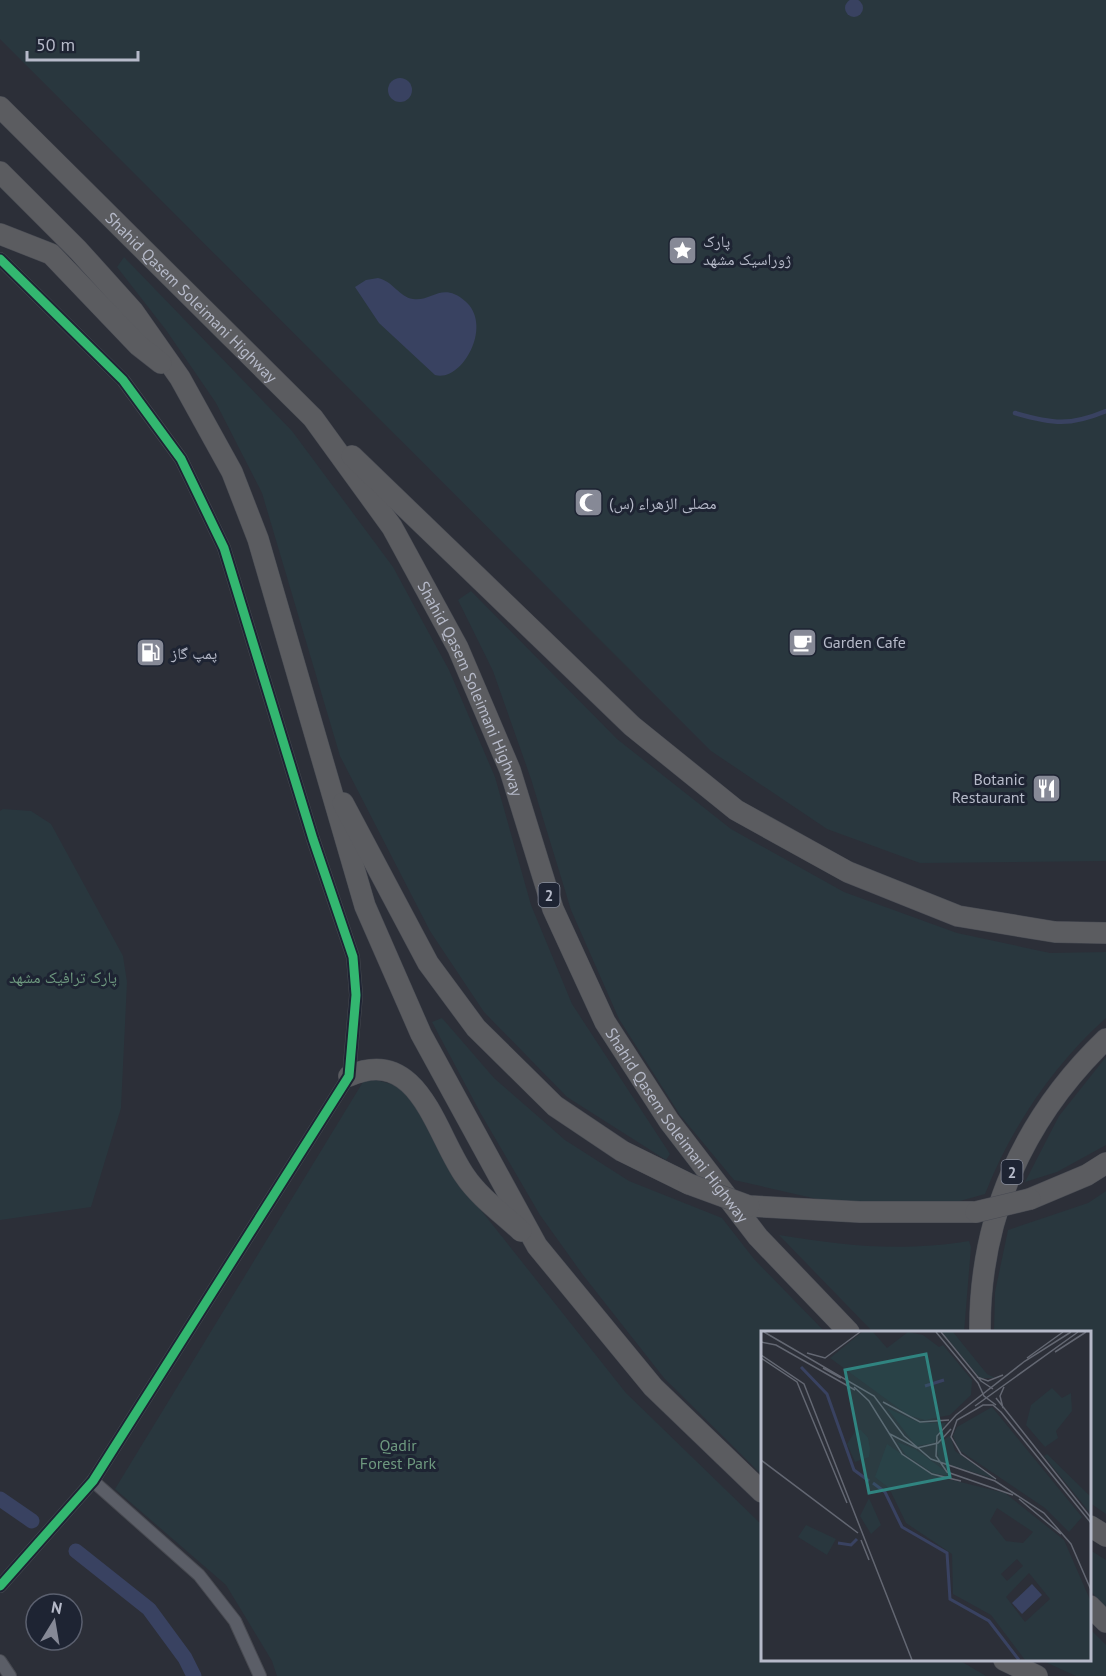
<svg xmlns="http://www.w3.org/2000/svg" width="1106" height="1676" font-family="'PT Sans','Noto Naskh Arabic',sans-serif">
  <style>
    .green { fill: #29373e }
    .water { fill: #394261 }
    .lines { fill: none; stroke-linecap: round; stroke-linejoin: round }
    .stream { stroke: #394261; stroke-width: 4.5 }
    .canal { stroke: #394261; stroke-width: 15 }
    .street-casing { stroke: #484a51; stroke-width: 14 }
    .highway-casing { stroke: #484b53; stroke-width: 22 }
    .street { stroke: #5b5e67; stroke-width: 12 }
    .highway { stroke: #5b5c60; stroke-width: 21 }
    .highway-bridge-casing { stroke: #484b53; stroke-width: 22; stroke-linecap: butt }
    .highway-bridge { stroke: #5b5c60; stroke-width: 21 }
    .cycleway-casing { stroke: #1e2433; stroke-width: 13 }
    .cycleway { stroke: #33b770; stroke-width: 9 }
    .labels { text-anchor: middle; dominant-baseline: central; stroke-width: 6; stroke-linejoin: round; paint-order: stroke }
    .shield { fill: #1e2433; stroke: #888d9c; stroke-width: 1.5 }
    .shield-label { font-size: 15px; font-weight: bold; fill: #b6bac9 }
    .poi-label { font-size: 16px; fill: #b6bac9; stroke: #1e2433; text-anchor: start }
    .street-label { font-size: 16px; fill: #b6bac9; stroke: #1e2433 }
    .park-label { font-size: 16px; fill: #6e997f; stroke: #1e2433 }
    .inset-river { fill: none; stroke: #394261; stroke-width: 3 }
    .inset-road { fill: none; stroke: #636772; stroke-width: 1.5 }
    .view { fill: #308480; fill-opacity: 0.15; stroke: #308480; stroke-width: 3 }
    .inset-edge { fill: none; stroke: #b6bac9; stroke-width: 3 }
  </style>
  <rect width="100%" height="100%" fill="#2c2f38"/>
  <g class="green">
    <path d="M0,0H1106V861L920,863L827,829L711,751L0,39Z"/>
    <path d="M124,257L292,431L393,567L449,670L495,777L531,905L572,1004L670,1154L666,1160L567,1097L484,1012L430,931L340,756L262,493L216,403L166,330L117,267Z"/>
    <path d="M471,591L617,739L731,829L844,892L957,933L1050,953L1106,952V1018C1053,1065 1011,1128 985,1194L960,1201L883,1205L817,1199L734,1180L680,1115L619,1019L571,910L531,779L493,671L458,600Z"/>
    <path d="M3,809L31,811L51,824L123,956L127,982L121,1108L91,1207L0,1220V811Z"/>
    <path d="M442,1018L494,1078L565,1140L629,1181L722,1218L754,1259L825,1332H762V1475L664,1378L583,1275L540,1215L481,1114L432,1022Z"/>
    <path d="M1106,1057V1145L1057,1172L1025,1182L1059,1116Z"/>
    <path d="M366,1077L405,1088L461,1185L626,1393L762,1525V1660H959L986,1676H277L272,1661L226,1585L115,1489Z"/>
    <path d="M1106,1191V1514L1090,1503V1332H994L995,1292L1008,1230L1088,1203Z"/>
    <path d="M779,1235C848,1246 899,1252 969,1241L971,1247L964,1332H873Z"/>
    <path d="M1090,1550L1106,1560V1609L1090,1590Z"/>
    <path d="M1090,1629L1106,1645V1676H1076L1041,1660H1090Z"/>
  </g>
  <g class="water">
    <circle cx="854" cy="8" r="9"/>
    <circle cx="400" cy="90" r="12"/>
    <path d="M378,278C393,281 399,297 413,299C432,302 442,281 465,301C494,325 462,383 435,375L379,323L355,287L366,280Z"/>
  </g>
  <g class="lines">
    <path class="stream" d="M1015,413C1053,424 1070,426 1106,411"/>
    <g class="canal">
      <path d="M0,1499L32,1521"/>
      <path d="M76,1551L149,1609L185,1658L194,1676"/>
    </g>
    <defs>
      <g id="street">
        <path d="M0,259L123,380L181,459L224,548L313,839L353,957L356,995L349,1076L93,1481L0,1586"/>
        <path d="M93,1481L199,1575L235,1621L260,1676"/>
        <path d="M0,1661L10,1676"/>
      </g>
      <g id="highway">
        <path id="s1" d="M0,107L313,418L392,527L458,648L510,770L553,909L605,1022L669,1121L758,1237L849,1332"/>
        <path d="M0,172L78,250L133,311L180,378L232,472L258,539L365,906L421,1034L537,1246L653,1387L762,1492"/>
        <path d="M0,234L51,254L138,345L161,363"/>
        <path d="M352,456L632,726L736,810L848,872L958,916L1055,932L1106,933"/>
        <path d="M343,803L428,963L476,1028L555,1106L622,1151L689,1184"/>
        <path d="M349,1076C419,1045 435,1133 465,1176C479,1197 503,1214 521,1231"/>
        <path d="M1030,1199L1087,1175L1106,1163"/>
        <path d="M749,1206L860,1212H976"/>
        <path d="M980,1332C979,1217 1024,1118 1106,1039"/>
        <path d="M1090,1526L1106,1536"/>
        <path d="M1090,1606L1106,1622"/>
        <path d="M1004,1660L1037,1676"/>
      </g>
    </defs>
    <use href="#street" class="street-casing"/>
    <use href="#highway" class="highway-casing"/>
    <use href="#street" class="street"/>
    <use href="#highway" class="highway"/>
    <defs>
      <g id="highway-bridge">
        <path d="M689,1184L749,1206"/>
        <path d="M976,1212L1030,1199"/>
      </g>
    </defs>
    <use href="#highway-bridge" class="highway-bridge-casing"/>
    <use href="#highway-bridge" class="highway-bridge"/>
    <defs>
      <path id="cycleway" d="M0,259L123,380L181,459L224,548L313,839L353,957L356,995L349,1076L93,1481L0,1586"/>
    </defs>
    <use href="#cycleway" class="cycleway-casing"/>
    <use href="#cycleway" class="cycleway"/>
  </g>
  <defs>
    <symbol id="sight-square" viewBox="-11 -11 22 22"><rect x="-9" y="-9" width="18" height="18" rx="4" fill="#868996" stroke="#1e2433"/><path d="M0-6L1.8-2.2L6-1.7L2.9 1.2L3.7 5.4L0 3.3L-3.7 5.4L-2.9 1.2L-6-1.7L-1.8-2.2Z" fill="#fff"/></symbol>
    <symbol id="mosque-square" viewBox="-11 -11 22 22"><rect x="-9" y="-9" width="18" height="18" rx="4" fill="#868996" stroke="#1e2433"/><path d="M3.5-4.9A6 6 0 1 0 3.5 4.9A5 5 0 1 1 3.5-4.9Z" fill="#fff"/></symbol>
    <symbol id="cafe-square" viewBox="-11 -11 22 22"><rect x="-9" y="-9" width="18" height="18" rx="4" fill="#868996" stroke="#1e2433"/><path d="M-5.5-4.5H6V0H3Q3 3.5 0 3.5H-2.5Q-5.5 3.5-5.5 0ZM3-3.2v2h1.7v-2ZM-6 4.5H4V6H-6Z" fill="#fff"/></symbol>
    <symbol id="fuel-square" viewBox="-11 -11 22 22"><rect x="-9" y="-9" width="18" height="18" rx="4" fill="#868996" stroke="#1e2433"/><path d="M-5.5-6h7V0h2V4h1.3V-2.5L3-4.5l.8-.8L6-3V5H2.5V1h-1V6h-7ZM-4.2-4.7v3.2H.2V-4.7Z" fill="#fff"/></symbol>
    <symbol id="restaurant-square" viewBox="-11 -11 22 22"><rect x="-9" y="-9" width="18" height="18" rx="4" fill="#868996" stroke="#1e2433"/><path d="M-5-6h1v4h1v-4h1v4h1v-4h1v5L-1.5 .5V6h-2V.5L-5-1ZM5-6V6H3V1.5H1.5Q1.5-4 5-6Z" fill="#fff"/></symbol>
  </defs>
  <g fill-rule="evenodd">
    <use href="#sight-square" x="666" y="234" width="33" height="33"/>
    <use href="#mosque-square" x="572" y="486" width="33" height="33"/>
    <use href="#cafe-square" x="786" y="626" width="33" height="33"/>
    <use href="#fuel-square" x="134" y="636" width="33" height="33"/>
    <use href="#restaurant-square" x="1030" y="772" width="33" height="33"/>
  </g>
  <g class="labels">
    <g class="shield">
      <rect x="538.5" y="883" width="21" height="24" rx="4.5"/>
      <rect x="1001.5" y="1160" width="21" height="24" rx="4.5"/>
    </g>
    <g class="shield-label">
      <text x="549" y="895">2</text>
      <text x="1012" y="1172">2</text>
    </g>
    <g class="poi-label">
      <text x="703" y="241">پارک<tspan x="703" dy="18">ژوراسیک مشهد</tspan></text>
      <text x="609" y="503">مصلی الزهراء (س)</text>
      <text x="823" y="642">Garden Cafe</text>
      <text x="171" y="653">پمپ گاز</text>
      <text x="1025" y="779" text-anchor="end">Botanic<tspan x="1025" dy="18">Restaurant</tspan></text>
    </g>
    <g class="street-label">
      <text stroke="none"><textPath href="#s1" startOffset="270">Shahid Qasem Soleimani Highway</textPath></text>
      <text stroke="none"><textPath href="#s1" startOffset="756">Shahid Qasem Soleimani Highway</textPath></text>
      <text stroke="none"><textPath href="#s1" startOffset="1242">Shahid Qasem Soleimani Highway</textPath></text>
    </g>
    <g class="park-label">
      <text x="63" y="977">پارک ترافیک مشهد</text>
      <text x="398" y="1445">Qadir<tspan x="398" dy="18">Forest Park</tspan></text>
    </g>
  </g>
  <g transform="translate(761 1331)">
    <rect width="330" height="330" fill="#2c2f38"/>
    <path d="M101,1H112L126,17L147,1L162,4L178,16L182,14L211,49L210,64L189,84L164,89L147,84L69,27ZM181,1H192L226,43L234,47H219ZM291,57L301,67L310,62L311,80L295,100L297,107L284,116L265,94L270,74ZM231,76L321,186L308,201L284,177L198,119L192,105L196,96ZM126,77L159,92H185L173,112L155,115ZM95,99H100L107,107L109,118L108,126L94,131L86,113ZM189,104L194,120L234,148L179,131L175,115ZM136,111L154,118L191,145L172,142L145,124ZM126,113L171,144L244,162L303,209L330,271V329H264L230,284L192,263L191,223L145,192L128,157L114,146ZM236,177L272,201L262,212L245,210L229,190ZM256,228L262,235L246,250L240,243ZM268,242L289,268L264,291L245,266ZM286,123L330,166V183L283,125ZM108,167L120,194L110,203L99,185ZM45,194L75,208L66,224L37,206Z" fill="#29373e" fill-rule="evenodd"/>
    <path d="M271,253L281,264L261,283L251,272Z" fill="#394261"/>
    <path class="inset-river" d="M40,36L66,63L93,139L108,150M164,55L183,49M112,152L124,161L141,196L186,222L189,268L228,290L258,329M77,212L90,214L96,208"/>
    <path class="inset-road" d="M3,1L113,65L143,105L170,128L234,150L283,182L310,213L330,259M175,1L217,52L223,65L235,74M180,1L220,50L232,58M0,11L15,14L94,59M294,21L325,1M46,22L64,27L99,1M0,24L43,53L151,329M0,27L36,51L86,172M266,27L302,1M62,37L80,47M216,46L227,50L242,44M93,56L108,70L141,123L171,143L200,150M235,67L330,187M122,71L159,91L188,89M214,75L317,1M242,77L239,65L243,56M240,81L330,192M129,103L156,117L177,112L190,98M0,129L97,202M235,148L200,123L190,106L196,89L222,74H232L241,82M252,164L186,141L175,125L176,105L195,84L264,30L310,1M258,168L300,203M100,209L108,229"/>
    <path class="view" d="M165,23L189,146L108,162L84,39Z"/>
    <rect width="330" height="330" class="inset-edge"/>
  </g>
  <g transform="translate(54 1622) rotate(11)"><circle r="28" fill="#1e2433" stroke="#5b606f" stroke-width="1.5"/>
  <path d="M0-4.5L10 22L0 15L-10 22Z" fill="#868996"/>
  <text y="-9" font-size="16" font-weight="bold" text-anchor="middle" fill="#b6bac9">N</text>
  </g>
  <path d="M27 51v9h111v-9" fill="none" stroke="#b6bac9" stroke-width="3"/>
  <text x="36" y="51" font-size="18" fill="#b6bac9" stroke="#1e2433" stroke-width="4.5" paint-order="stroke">50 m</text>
</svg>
